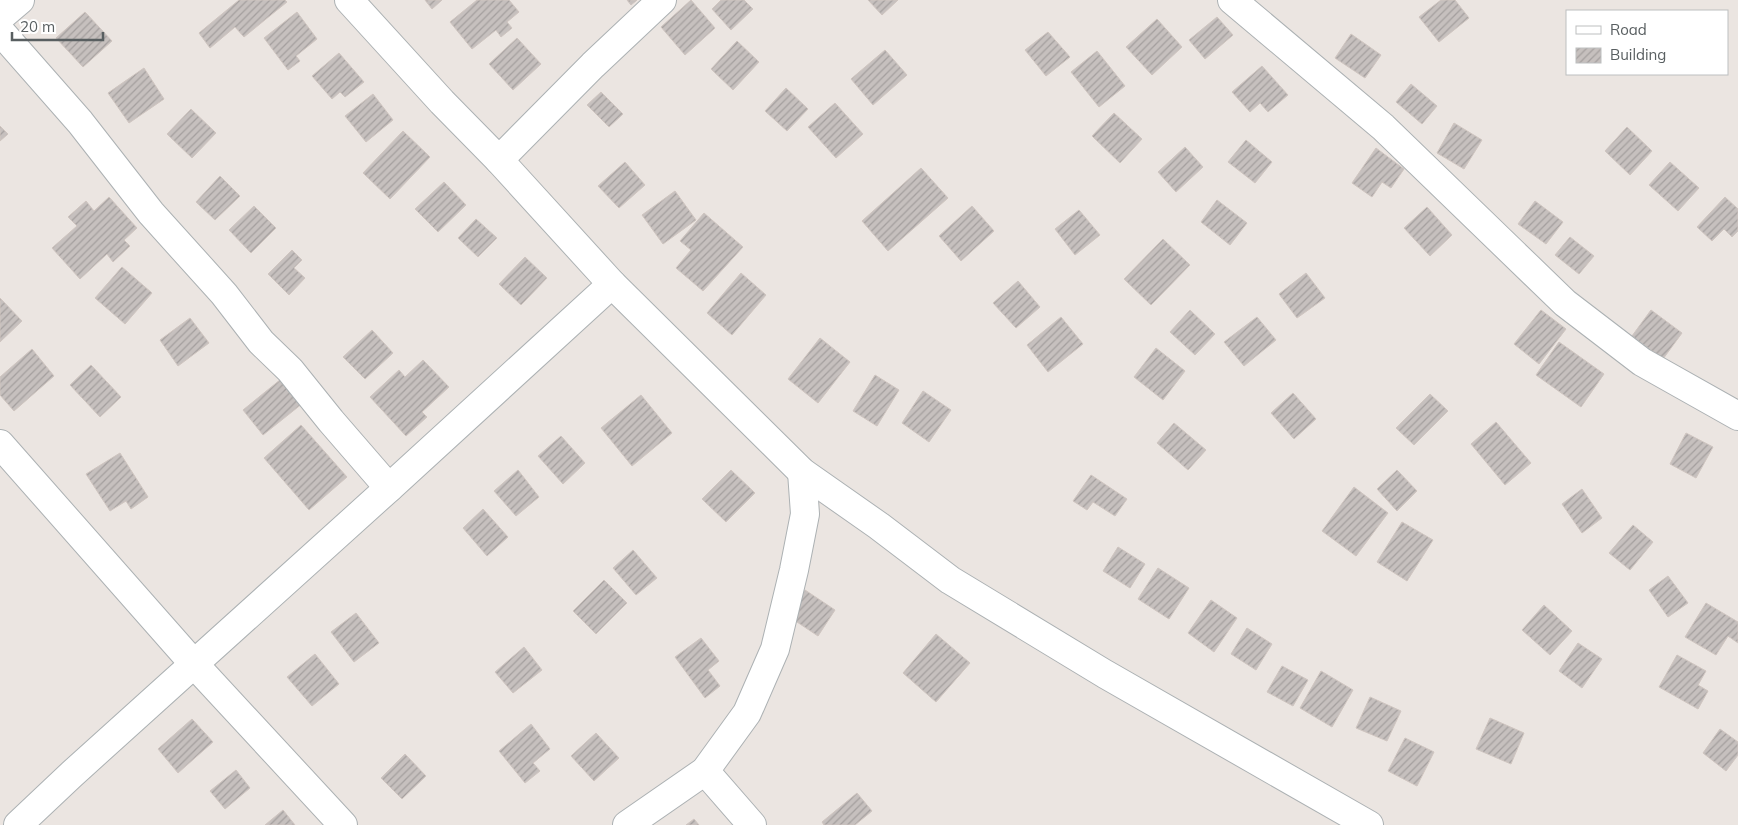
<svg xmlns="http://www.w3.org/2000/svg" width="1738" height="825" font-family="Mulish,sans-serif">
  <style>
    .building { fill: url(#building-hatch); stroke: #cfc5c0 }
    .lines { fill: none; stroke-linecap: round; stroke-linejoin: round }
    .street-casing { stroke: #acb1b3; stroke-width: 30 }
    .street { stroke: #fff; stroke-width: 28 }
  </style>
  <defs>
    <pattern id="building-hatch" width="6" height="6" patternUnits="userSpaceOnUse" patternTransform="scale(1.25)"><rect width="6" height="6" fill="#c6c0be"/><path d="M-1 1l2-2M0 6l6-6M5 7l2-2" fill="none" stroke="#a49f9e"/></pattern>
  </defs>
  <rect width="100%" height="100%" fill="#ebe5e1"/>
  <g class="building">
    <path d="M239,0H285L287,2L244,37L235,27L210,48L199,33Z"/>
    <path d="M425,0H442L432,9Z"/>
    <path d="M477,0H509L519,12L507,22L512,28L501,37L496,30L472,49L450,22Z"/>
    <path d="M627,0H637L631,5Z"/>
    <path d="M691,0L715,28L685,55L661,27Z"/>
    <path d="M721,0H744L753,9L731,30L712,9Z"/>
    <path d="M868,0H898L882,15Z"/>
    <path d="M1441,0H1455L1469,18L1439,42L1419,17Z"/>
    <path d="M85,12L112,41L83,67L56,38Z"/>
    <path d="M297,12L317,39L296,56L300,61L288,70L264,38Z"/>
    <path d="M1217,17L1233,35L1205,59L1189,40Z"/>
    <path d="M1157,19L1182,47L1152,75L1126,47Z"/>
    <path d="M1048,32L1070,57L1046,76L1025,50Z"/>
    <path d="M1351,34L1381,55L1365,78L1335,58Z"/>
    <path d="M517,38L541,64L513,90L489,64Z"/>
    <path d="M737,41L759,62L733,90L711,69Z"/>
    <path d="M885,50L907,75L873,105L851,79Z"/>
    <path d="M1097,51L1125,86L1099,107L1071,72Z"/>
    <path d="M339,53L364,82L345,97L340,92L332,99L312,76Z"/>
    <path d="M1262,66L1288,95L1268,112L1260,103L1250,112L1232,92Z"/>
    <path d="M144,68L164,99L129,123L108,93Z"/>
    <path d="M1411,84L1437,106L1422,124L1396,102Z"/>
    <path d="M786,88L808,109L787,131L765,111Z"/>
    <path d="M601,92L623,114L609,127L587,105Z"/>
    <path d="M373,94L393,120L366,142L345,116Z"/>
    <path d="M835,103L863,134L836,158L808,127Z"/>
    <path d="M191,109L216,133L192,158L167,134Z"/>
    <path d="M1114,113L1142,139L1120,163L1092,136Z"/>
    <path d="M1454,123L1482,140L1464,169L1437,153Z"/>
    <path d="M0,126L8,134L0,141Z"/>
    <path d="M1627,127L1652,151L1630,175L1605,151Z"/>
    <path d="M403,131L430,157L390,199L363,173Z"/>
    <path d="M1246,140L1272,162L1255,183L1228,162Z"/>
    <path d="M1185,147L1203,167L1176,192L1158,172Z"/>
    <path d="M1376,148L1404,169L1391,188L1382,182L1372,197L1352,183Z"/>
    <path d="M625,162L645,185L619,208L598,186Z"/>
    <path d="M1670,162L1699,188L1678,211L1649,185Z"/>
    <path d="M921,168L948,198L888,251L862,221Z"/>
    <path d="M220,176L240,196L215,220L196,202Z"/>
    <path d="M444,182L466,205L438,232L415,209Z"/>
    <path d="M675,191L696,220L663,244L642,215Z"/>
    <path d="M109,197L137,228L124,240L130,246L113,262L107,254L80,279L52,248L77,226L68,217L86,201L94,211Z"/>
    <path d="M1725,197L1738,209V231L1732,237L1724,229L1712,241L1697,227Z"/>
    <path d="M1217,200L1247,223L1230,245L1201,222Z"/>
    <path d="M1535,201L1563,222L1546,244L1518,224Z"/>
    <path d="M254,206L276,228L251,253L229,230Z"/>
    <path d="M972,206L994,231L961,261L939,236Z"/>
    <path d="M1427,207L1452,235L1430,256L1404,228Z"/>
    <path d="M1079,210L1100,235L1075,255L1055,229Z"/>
    <path d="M704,213L743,247L703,291L676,268L691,250L680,241Z"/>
    <path d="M476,219L497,238L478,257L458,238Z"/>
    <path d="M1570,237L1594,256L1579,274L1555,255Z"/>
    <path d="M1163,239L1190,265L1151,305L1124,279Z"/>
    <path d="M292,250L302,260L294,268L305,278L289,295L268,274Z"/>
    <path d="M525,257L547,278L521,305L499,284Z"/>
    <path d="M122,267L152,293L125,324L95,298Z"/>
    <path d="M741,273L766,295L732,335L707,313Z"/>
    <path d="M1306,273L1325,298L1297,318L1279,294Z"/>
    <path d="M1018,281L1040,307L1016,328L993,303Z"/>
    <path d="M0,298L22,321L0,342Z"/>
    <path d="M1190,310L1215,334L1195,355L1170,332Z"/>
    <path d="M1541,310L1566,329L1539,364L1514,344Z"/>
    <path d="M1651,310L1682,333L1663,359L1632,336Z"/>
    <path d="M1061,317L1083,344L1048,372L1027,345Z"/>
    <path d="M1257,317L1276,340L1244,366L1224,342Z"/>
    <path d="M190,318L209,343L178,366L160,340Z"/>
    <path d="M372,330L393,353L365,379L343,357Z"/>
    <path d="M820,338L850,362L818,403L788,379Z"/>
    <path d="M1559,342L1604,374L1581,407L1536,375Z"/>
    <path d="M1156,348L1185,371L1163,400L1134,377Z"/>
    <path d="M32,349L54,376L14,411L0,395V377Z"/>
    <path d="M423,360L449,387L422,412L427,417L406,436L370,397L399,370L405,377Z"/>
    <path d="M91,365L121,397L100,417L70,385Z"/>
    <path d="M286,375L303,403L263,435L243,410Z"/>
    <path d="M875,375L899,390L877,426L853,411Z"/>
    <path d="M923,391L951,410L929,442L902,423Z"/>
    <path d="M1293,393L1316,419L1294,439L1271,413Z"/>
    <path d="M1430,394L1448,411L1414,445L1396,428Z"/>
    <path d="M641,395L672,433L632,466L601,428Z"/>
    <path d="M1496,422L1531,463L1505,485L1471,444Z"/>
    <path d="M1174,423L1206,450L1188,470L1157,443Z"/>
    <path d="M301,425L347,477L309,510L264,458Z"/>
    <path d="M1686,433L1713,447L1696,478L1670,464Z"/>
    <path d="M561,436L585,463L563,484L538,456Z"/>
    <path d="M120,453L148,497L131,509L126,501L110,511L86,474Z"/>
    <path d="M518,470L539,497L516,516L494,491Z"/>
    <path d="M731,470L755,493L726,522L702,499Z"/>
    <path d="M1397,470L1417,491L1397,511L1377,489Z"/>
    <path d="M1091,475L1127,499L1115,516L1093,502L1087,510L1073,501Z"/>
    <path d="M1354,487L1388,513L1356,556L1322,531Z"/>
    <path d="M1582,489L1602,518L1582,533L1562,504Z"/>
    <path d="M483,509L508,537L487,556L463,528Z"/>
    <path d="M1402,522L1433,540L1407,581L1377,562Z"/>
    <path d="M1633,525L1653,542L1630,570L1609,553Z"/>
    <path d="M1118,547L1145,564L1130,588L1103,571Z"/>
    <path d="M633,550L657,578L636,595L613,568Z"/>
    <path d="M1158,568L1189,588L1169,619L1138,599Z"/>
    <path d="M1668,576L1688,603L1668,617L1649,590Z"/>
    <path d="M604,580L627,603L596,634L573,611Z"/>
    <path d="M805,590L835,610L818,636L788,616Z"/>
    <path d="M1211,600L1237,618L1214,652L1188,633Z"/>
    <path d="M1706,603L1738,622V643L1728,636L1716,655L1685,637Z"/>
    <path d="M1544,605L1572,631L1550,655L1522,630Z"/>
    <path d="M356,613L379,643L354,662L331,632Z"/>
    <path d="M1247,628L1272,644L1256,670L1231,654Z"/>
    <path d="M936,634L970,663L936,702L903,673Z"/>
    <path d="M701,638L719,661L708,670L720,686L705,698L675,657Z"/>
    <path d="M1578,643L1602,659L1582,688L1559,671Z"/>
    <path d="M524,647L542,670L513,693L495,672Z"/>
    <path d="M315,654L339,684L312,706L287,677Z"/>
    <path d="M1677,655L1706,671L1698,685L1708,691L1698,709L1659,687Z"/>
    <path d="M1282,666L1308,680L1293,706L1267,692Z"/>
    <path d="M1321,671L1353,690L1332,727L1300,708Z"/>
    <path d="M1370,697L1401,711L1387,741L1356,728Z"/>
    <path d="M1490,718L1524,733L1511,764L1476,749Z"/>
    <path d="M192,719L213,742L178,773L158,749Z"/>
    <path d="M531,724L550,749L533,763L540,771L525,783L499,751Z"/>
    <path d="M1720,729L1738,742V755L1726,771L1703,753Z"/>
    <path d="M596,733L619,758L594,781L571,756Z"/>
    <path d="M1405,738L1434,752L1417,786L1388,771Z"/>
    <path d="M405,754L426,776L402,799L381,778Z"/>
    <path d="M236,770L250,788L225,809L210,791Z"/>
    <path d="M857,793L872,811L855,825H824L822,822Z"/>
    <path d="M283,810L295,825H265Z"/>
    <path d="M694,819L699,825H686Z"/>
  </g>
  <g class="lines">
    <defs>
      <g id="street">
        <path d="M349,0L442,102L499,160L612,284L802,472L879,526L950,580L1105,674L1369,825"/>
        <path d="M1232,0L1383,127L1565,303L1642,362L1738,416"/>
        <path d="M0,17L20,0"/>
        <path d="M0,31L80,122L151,213L224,294L261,342L290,370L331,421L389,488"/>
        <path d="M499,160L593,65L662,0"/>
        <path d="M0,444L194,664L343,825"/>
        <path d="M705,771L752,825"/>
        <path d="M18,825L72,774L389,488L612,284"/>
        <path d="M627,825L705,771L747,713L775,649L794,570L805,514L802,472"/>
      </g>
    </defs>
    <use href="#street" class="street-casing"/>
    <use href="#street" class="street"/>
  </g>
  <rect x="1566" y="10" width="162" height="65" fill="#ffffff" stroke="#bdbfc0"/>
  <rect x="1576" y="26" width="25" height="8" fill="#ffffff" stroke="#bdbfc0"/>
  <text x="1610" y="35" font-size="15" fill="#595f61">Road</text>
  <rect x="1576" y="48" width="25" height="15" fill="url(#building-hatch)" stroke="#bdbfc0"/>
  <text x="1610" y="60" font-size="15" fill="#595f61">Building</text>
  <path d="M12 32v8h91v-8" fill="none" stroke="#595f61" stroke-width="2.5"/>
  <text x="20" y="32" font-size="15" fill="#595f61" stroke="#ffffff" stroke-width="4" paint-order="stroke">20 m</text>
</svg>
